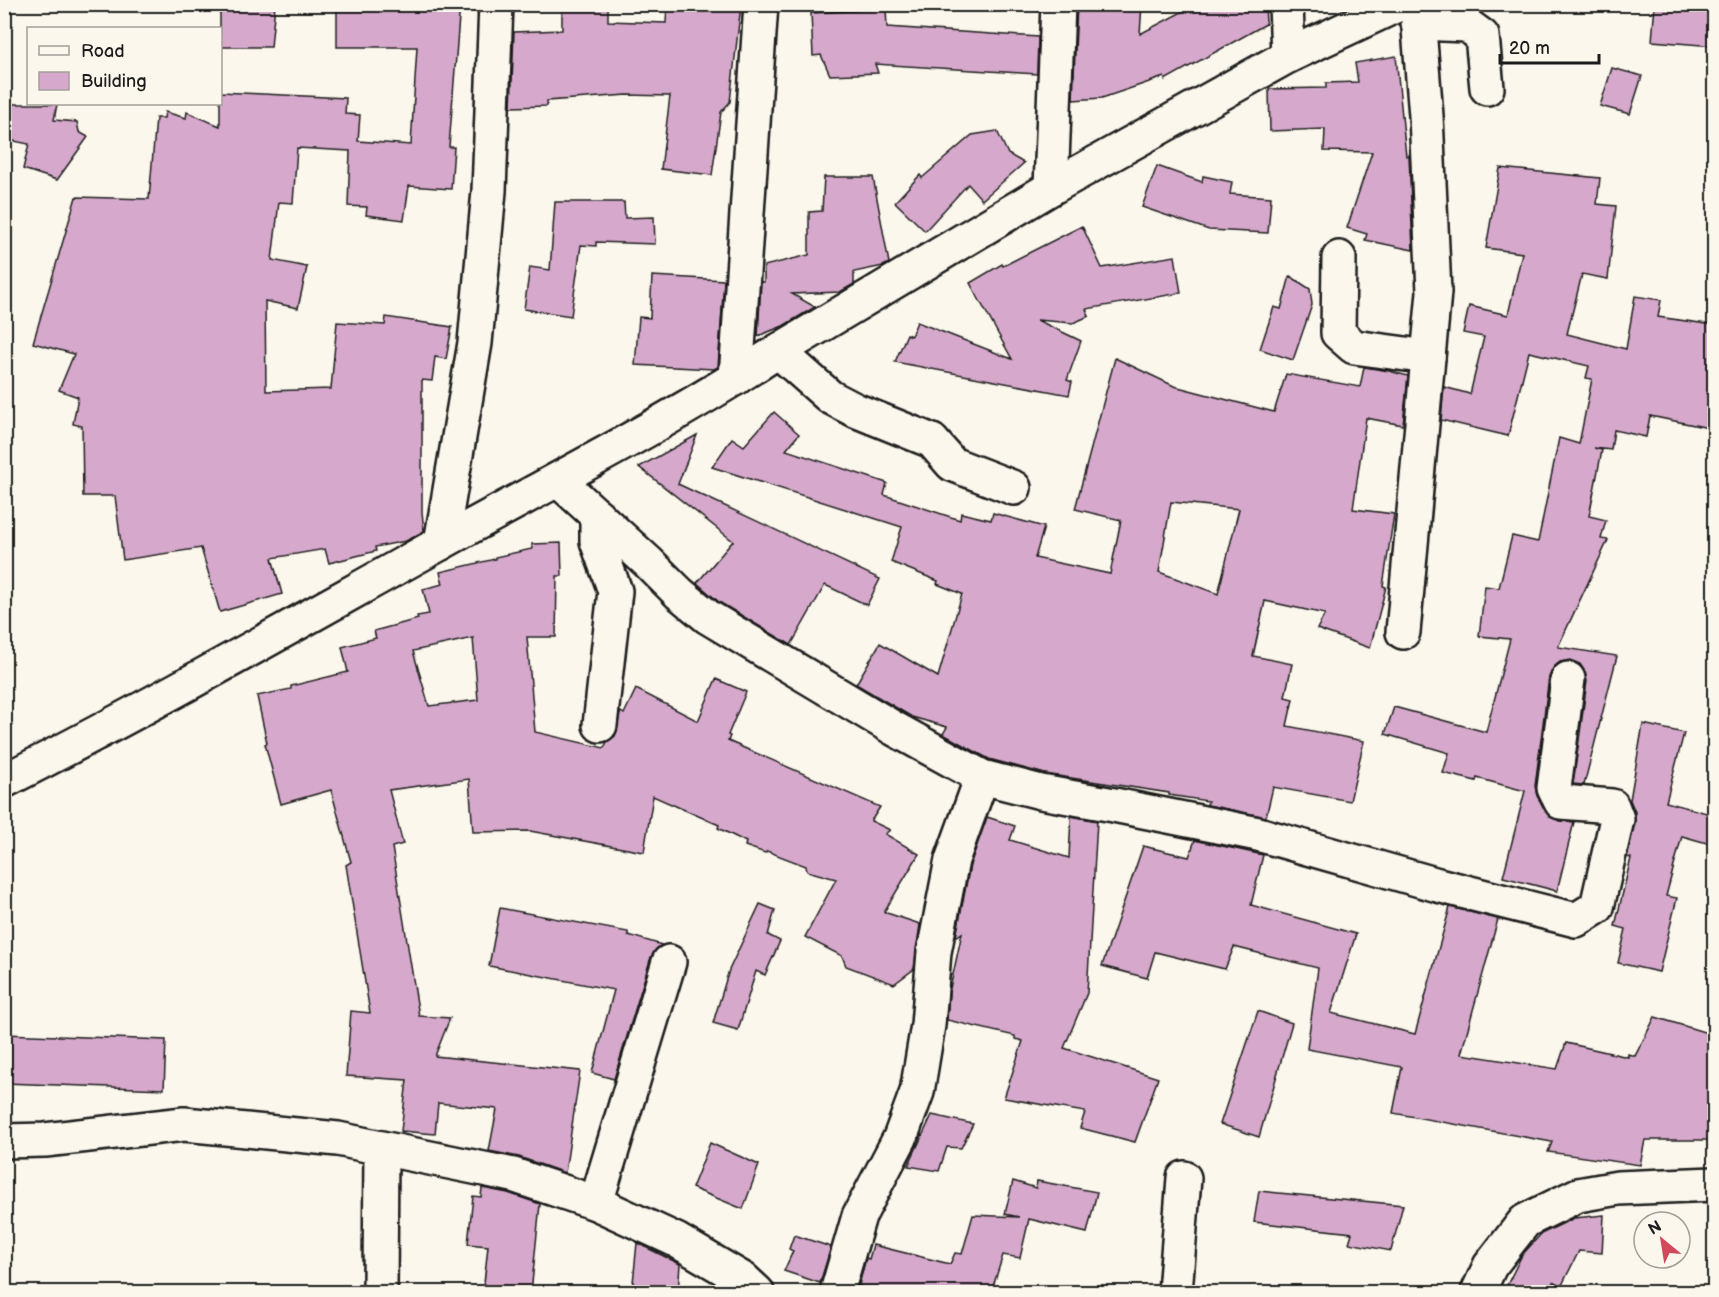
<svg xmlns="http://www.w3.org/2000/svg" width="1719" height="1297" font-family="'Balsamiq Sans',sans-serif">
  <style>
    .building { fill: #d6a9cc; stroke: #1c1c1c; stroke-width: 1.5; fill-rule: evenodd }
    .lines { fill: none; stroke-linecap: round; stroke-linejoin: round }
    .minor-casing { stroke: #1c1c1c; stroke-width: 38 }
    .minor { stroke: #fbf7ec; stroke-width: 33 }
  </style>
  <rect width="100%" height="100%" fill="#fbf7ec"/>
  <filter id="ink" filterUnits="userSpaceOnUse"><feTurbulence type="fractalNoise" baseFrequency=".0167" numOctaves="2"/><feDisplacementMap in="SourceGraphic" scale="12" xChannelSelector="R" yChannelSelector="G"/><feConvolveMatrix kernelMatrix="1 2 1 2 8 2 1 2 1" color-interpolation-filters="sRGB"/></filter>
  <g filter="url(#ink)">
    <g class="building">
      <path d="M220,4H275L271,47H220Z"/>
      <path d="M337,4H460L449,147H454L451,189L409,186L404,220L366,215L367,207L348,206L350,151L297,148L293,203L279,202L272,260L307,267L298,308L265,301L266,391L331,389L337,322L385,325L386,317L452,327L446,359L435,357L432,381L422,380V512L424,531L406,541L375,547L376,551L329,563L325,549L272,558L282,594L220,612L201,548L123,560L115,496H83L82,426L73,424L78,397L59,390L74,354L33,343L76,197L149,199L156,118H164L165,112L186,118L187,112L220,126V92L346,98L345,114L360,115L358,141L411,145L417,47H337Z"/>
      <path d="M562,4H608V21L666,23L667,4H741L730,102L721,112L712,175L661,169L670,96L627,95L547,101V106L511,107L514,32L562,30Z"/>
      <path d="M1077,4H1142L1140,34L1197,4H1265L1266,24L1165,80L1164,77L1102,98L1073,100Z"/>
      <path d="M1655,4L1714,7V46L1652,41Z"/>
      <path d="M886,9L887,27L1038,37L1037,74L875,64L878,73L830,75L821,55L813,56L811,13Z"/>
      <path d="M1396,56L1406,156L1409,155L1413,250L1365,240L1367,234L1347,228L1372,152L1324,151L1325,129L1270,131L1269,89L1326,88V83L1358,82L1355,63Z"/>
      <path d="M1612,68L1642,76L1630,114L1600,106Z"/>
      <path d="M4,104H57L54,120L77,122L79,132L88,137L57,180L23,169L29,144L4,139Z"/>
      <path d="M997,131L1008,154L1024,163L982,200L968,184L925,231L895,202L920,175L922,178L972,135Z"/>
      <path d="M1157,166L1202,182L1203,176L1232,182L1230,194L1271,197L1268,233L1209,230L1142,207Z"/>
      <path d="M1500,168L1600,178L1597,204L1616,206L1608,279L1582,274L1567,334L1626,349L1635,296L1661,300L1658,317L1714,325V429L1650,416L1646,437L1614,430L1611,450L1594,448L1602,450L1589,516L1606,520L1601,539L1608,540L1558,647L1617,656L1584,785L1573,784L1587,681L1585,672L1580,664L1570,660L1560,662L1554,667L1549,677L1535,786L1537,796L1550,817L1560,821L1574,822L1557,891L1503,877L1525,791L1477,778L1476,781L1443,773L1449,753L1385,734L1394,707L1486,732L1510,639L1479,636L1485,586L1499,588L1512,536L1538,542L1559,438L1579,444L1592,379L1586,378L1589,366L1529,352L1508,436L1441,420L1444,387L1470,394L1484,337L1463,333L1469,306L1508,315L1522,253L1486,248Z"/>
      <path d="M824,177H873L889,263L883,266L854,272V284L840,292L792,294L815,307L783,326L758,336L761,282H764V266L809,255V212L822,211Z"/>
      <path d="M555,202H624L625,218L654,217L655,244L596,242V246L581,245L571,316L524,309L530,267L550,270Z"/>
      <path d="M1082,226L1102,268L1175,256L1181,293L1086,309L1089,316L1073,323L1037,320L1081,341L1067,380L1072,382L1069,395L895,362L907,334L911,336L917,322L1012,359L970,283L1002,264L1003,266Z"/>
      <path d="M652,276L724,280L718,367L714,369L635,365L639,317L650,318Z"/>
      <path d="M1290,276L1310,289L1312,305L1293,360L1260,349L1274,307L1281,309Z"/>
      <path d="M1115,358L1174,386L1274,412L1286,374L1360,387L1364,367L1389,371L1408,376L1403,425L1366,418L1353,509L1394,514L1383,586L1386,587L1370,648L1317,629L1325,614L1265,601L1253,656L1292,664L1285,697L1293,699L1287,726L1364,741L1350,801L1273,787L1266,817L1207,805L1208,801L1169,795V793L1045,774L989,759L943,734L947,727L912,717L856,684L880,643L938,677L962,594L937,584L938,581L891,562L902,527L712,467L732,438L744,446L774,412L799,434L786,450L887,483L884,495L960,520L961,513L991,520L993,513L1044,527L1035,558L1110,574L1121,520L1075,509ZM1171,502L1239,509L1218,594L1159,572Z"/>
      <path d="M697,435L678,484L880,579L867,605L825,585L791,645L719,602L697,583L733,541L639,467Z"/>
      <path d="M561,543L562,576H557L556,637H527L535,732L604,748L607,742L615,736L620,714L621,712L624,714L636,689L698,721L716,679L746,692L728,735L730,736L728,741L880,807L871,821L890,830L885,834L919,854L884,912L920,924L914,969L894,984L846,966L842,956L805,937L836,879L807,871L806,866L767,851L765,853L745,846L746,842L718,828L719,825L653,796L644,852L530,831L473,832L469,779L389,790L403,844L392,847L419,1016L450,1018L435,1056L580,1071L565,1173L519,1157L489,1151L497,1109L438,1103L435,1134L401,1131L407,1080L346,1076L351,1011L370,1013L346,865L351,862L331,790L281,804L265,744L267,743L257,696L291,689V686L348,672L342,647L376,638L374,631L418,619L417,616L429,614L423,589L443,584L440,572L495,559V557L532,549V544ZM473,638L478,700L429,706L413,651Z"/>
      <path d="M1643,724L1684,733L1666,802L1714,815V845L1682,836L1666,896L1677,898L1659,972L1618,963L1626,929L1615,926L1631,858L1627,857L1635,822V812L1630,800Z"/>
      <path d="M1071,816L1097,821L1087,993L1064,1048L1158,1078L1135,1142L1080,1128L1085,1112L1004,1098L1023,1041L1015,1039V1036L947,1020L949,993L962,933L956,937L970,865L987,817L1015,826L1010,840L1069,858Z"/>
      <path d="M1195,840L1263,855L1251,905L1356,934L1331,1013L1415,1034L1450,907L1498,919L1461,1054L1557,1069L1566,1043L1628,1057V1054L1635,1056L1655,1017L1714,1035V1140H1645L1640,1165L1548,1152L1552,1142L1393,1113L1402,1067L1307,1049L1318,968L1234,947L1225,969L1155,952L1147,978L1102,966L1143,846L1189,857Z"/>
      <path d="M760,904L775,910L768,935L780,941L765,975L756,971L738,1030L713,1023L729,970Z"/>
      <path d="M500,908L628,932V935L662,945L656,949L651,957L614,1079L592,1073L614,990L489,966Z"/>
      <path d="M1258,1011L1292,1023L1259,1137L1220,1124Z"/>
      <path d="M4,1034L166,1040L164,1089L4,1083Z"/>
      <path d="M932,1115L973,1124L961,1148L947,1147L939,1171L908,1166Z"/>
      <path d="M710,1143L759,1165L743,1209L692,1188Z"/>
      <path d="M1013,1181L1036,1188L1037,1181L1097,1192L1087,1233L1029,1219L1020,1258L1003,1255L991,1293H873L859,1285L866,1258L869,1259L873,1245L950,1264L955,1253L962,1254L973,1215L1019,1217L1005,1214Z"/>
      <path d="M482,1188L508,1193L540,1204L531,1293H483L488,1246L468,1244L473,1196L481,1197Z"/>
      <path d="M1259,1191L1403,1205L1391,1251L1349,1243L1352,1233L1254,1222Z"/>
      <path d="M1604,1215L1602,1253L1579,1251L1561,1287L1553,1282L1547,1293H1503L1522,1255L1541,1234L1574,1218Z"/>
      <path d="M794,1235L831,1247L820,1283L784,1271L793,1251L789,1249Z"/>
      <path d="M637,1243L680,1264L678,1293H632Z"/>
    </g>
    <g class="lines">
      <defs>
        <g id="minor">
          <path d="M1286,4L1288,56"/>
          <path d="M1418,23L1467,25L1482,36L1487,88"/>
          <path d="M1051,188L1058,4"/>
          <path d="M1339,258L1338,333L1354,347L1428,357"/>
          <path d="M778,351L830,397L855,410L932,441L952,464L1014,488"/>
          <path d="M736,378L761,4"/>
          <path d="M558,480L648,562L679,593L708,617L895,729L982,777L1041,792L1114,805L1258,834L1438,885L1576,920L1597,907L1617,819L1612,806L1561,802L1554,788L1568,679"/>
          <path d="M597,515V541L615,591L600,725"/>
          <path d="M441,543L475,343L489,191L496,4"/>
          <path d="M1403,632L1434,292L1426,116L1417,4"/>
          <path d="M4,781C152,706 295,624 439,544C553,481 669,422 778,351L1051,188L1288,56L1399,4"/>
          <path d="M4,1141L45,1140L184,1124L338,1139L381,1148L513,1175L596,1203L676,1240L744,1280L757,1292"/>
          <path d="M596,1203L669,962"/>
          <path d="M380,1292L381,1148"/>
          <path d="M837,1292L859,1216L900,1138L917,1092L928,1025L934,952L952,860L982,777"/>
          <path d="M1175,1292L1184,1178"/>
          <path d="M1478,1292L1490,1266L1525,1221L1578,1195L1618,1188L1714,1184"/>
        </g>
      </defs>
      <use href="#minor" class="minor-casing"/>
      <use href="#minor" class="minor"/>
    </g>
  </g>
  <rect width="1719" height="1297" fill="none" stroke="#fbf7ec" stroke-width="24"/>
  <rect x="12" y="12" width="1695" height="1273" fill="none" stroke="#1c1c1c" stroke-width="2" filter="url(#ink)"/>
  <rect x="27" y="27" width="195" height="78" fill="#fbf7ec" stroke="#a29f99" stroke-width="1.5"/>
  <rect x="39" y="46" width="30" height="9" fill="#fbf7ec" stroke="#a29f99" stroke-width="1.5"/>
  <text x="81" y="57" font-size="18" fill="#1c1c1c">Road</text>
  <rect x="39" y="72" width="30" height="18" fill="#d6a9cc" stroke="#a29f99" stroke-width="1.5"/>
  <text x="81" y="87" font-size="18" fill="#1c1c1c">Building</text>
  <g transform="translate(1662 1240) rotate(330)"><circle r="28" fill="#fbf7ec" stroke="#a29f99" stroke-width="1.5"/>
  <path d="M0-4.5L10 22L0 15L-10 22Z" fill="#d1495b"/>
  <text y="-9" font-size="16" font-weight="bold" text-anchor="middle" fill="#1c1c1c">N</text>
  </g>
  <path d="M1500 54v9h99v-9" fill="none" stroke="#1c1c1c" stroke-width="3"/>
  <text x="1509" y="54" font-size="18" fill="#1c1c1c" stroke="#fbf7ec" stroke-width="4.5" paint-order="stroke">20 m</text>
</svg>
